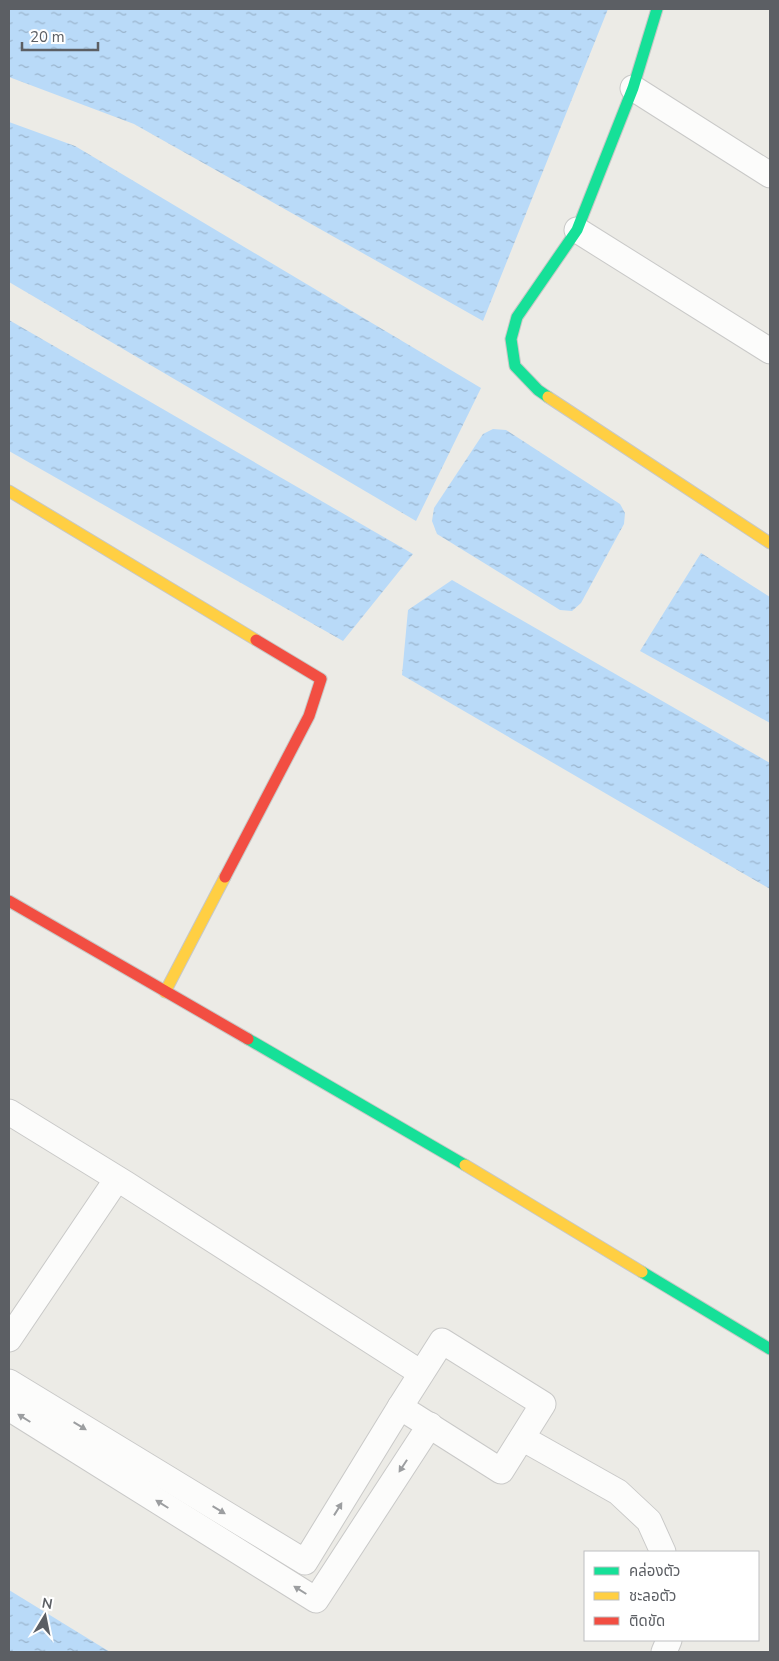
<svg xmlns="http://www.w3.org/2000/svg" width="779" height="1661" font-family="'Nunito Sans','Noto Sans Thai',sans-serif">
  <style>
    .water { fill: url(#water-ripples) }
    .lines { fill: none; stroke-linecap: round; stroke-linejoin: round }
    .street-casing { stroke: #c9c9c8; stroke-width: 27 }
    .fast-casing { stroke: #c7c8c6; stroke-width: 13 }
    .slow-casing { stroke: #c7c8c6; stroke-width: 13 }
    .jam-casing { stroke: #c7c8c6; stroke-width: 13 }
    .street { stroke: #fcfcfb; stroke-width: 25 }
    .fast { stroke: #16e098; stroke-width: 11 }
    .slow { stroke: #ffcf43; stroke-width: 11 }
    .jam { stroke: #f24e42; stroke-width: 11 }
    .oneway { fill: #9c9ea0 }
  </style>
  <defs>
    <pattern id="water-ripples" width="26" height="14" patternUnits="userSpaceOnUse" patternTransform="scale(1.25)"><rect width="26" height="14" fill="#b9daf8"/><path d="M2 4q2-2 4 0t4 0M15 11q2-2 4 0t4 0" fill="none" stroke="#9ab4cc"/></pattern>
  </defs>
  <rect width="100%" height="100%" fill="#ecebe6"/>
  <g class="water">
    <path d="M9,9H608L483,321L134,124L9,77Z"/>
    <path d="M9,122L75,146L481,388L416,521L9,282Z"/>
    <path d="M9,320L413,554L343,641L9,451Z"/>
    <path d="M493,429L506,430L620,504L625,513L624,524L581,603L572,611L560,610L437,534L432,521L434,508L483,434Z"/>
    <path d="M701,553L770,597V723L640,651Z"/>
    <path d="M452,580L770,763V889L402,675L408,610Z"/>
    <path d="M9,1590L110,1652H9Z"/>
  </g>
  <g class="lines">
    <defs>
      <g id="street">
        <path d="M633,88L770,175"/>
        <path d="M577,230L770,351"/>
        <path d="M9,1112L126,1184L421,1373"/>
        <path d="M9,1339L117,1179"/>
        <path d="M442,1341L543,1404L501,1471L400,1407Z"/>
        <path d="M9,1382L305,1562L400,1407"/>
        <path d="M9,1408L316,1600L430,1425"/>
        <path d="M522,1438L618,1492L649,1521L663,1552"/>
        <path d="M664,1652L669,1640"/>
      </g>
      <g id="fast">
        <path d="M548,397L538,390L515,366L511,339L517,317L577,230L633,88L657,9"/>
        <path d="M248,1039L465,1165"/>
        <path d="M642,1272L770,1349"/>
      </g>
      <g id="slow">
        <path d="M548,397L770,543"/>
        <path d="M9,491L256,640"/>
        <path d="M165,992L225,877"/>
        <path d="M465,1165L642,1272"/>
      </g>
      <g id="jam">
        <path d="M225,877L309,716L321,679L256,640"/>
        <path d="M9,901L248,1039"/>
      </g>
    </defs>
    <use href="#street" class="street-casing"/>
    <use href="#fast" class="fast-casing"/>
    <use href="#slow" class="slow-casing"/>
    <use href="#jam" class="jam-casing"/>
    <use href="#street" class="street"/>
    <use href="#fast" class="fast"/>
    <use href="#slow" class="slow"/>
    <use href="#jam" class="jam"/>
  </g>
  <defs><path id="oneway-solid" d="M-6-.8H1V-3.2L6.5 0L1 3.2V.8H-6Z" transform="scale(1.25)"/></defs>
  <g class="oneway">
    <use href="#oneway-solid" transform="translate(24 1418) rotate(-148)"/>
    <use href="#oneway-solid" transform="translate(80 1426) rotate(31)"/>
    <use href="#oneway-solid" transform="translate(403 1466) rotate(123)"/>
    <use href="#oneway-solid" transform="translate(162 1504) rotate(-148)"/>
    <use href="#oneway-solid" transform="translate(338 1509) rotate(-58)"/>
    <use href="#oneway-solid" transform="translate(219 1510) rotate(31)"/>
    <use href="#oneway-solid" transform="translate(300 1590) rotate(-148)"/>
  </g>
  <rect width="779" height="1661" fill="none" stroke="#5c5f64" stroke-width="20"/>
  <rect x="584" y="1551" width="175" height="90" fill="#ffffff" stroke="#bebfc1"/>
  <rect x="594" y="1567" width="25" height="8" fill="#16e098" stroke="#bebfc1"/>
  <text x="629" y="1576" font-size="15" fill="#5c5f64">คล่องตัว</text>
  <rect x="594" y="1592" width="25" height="8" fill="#ffcf43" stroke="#bebfc1"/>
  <text x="629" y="1601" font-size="15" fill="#5c5f64">ชะลอตัว</text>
  <rect x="594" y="1617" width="25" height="8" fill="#f24e42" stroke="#bebfc1"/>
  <text x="629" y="1626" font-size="15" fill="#5c5f64">ติดขัด</text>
  <g transform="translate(45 1616) rotate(10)" stroke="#ffffff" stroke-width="4" paint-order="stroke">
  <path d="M0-4L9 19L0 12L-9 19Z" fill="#5c5f64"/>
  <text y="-8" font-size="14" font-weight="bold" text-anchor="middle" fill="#5c5f64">N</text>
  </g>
  <path d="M22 42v8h76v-8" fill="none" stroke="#5c5f64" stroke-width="2.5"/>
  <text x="30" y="42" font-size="15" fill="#5c5f64" stroke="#ffffff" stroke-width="4" paint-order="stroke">20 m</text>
</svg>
